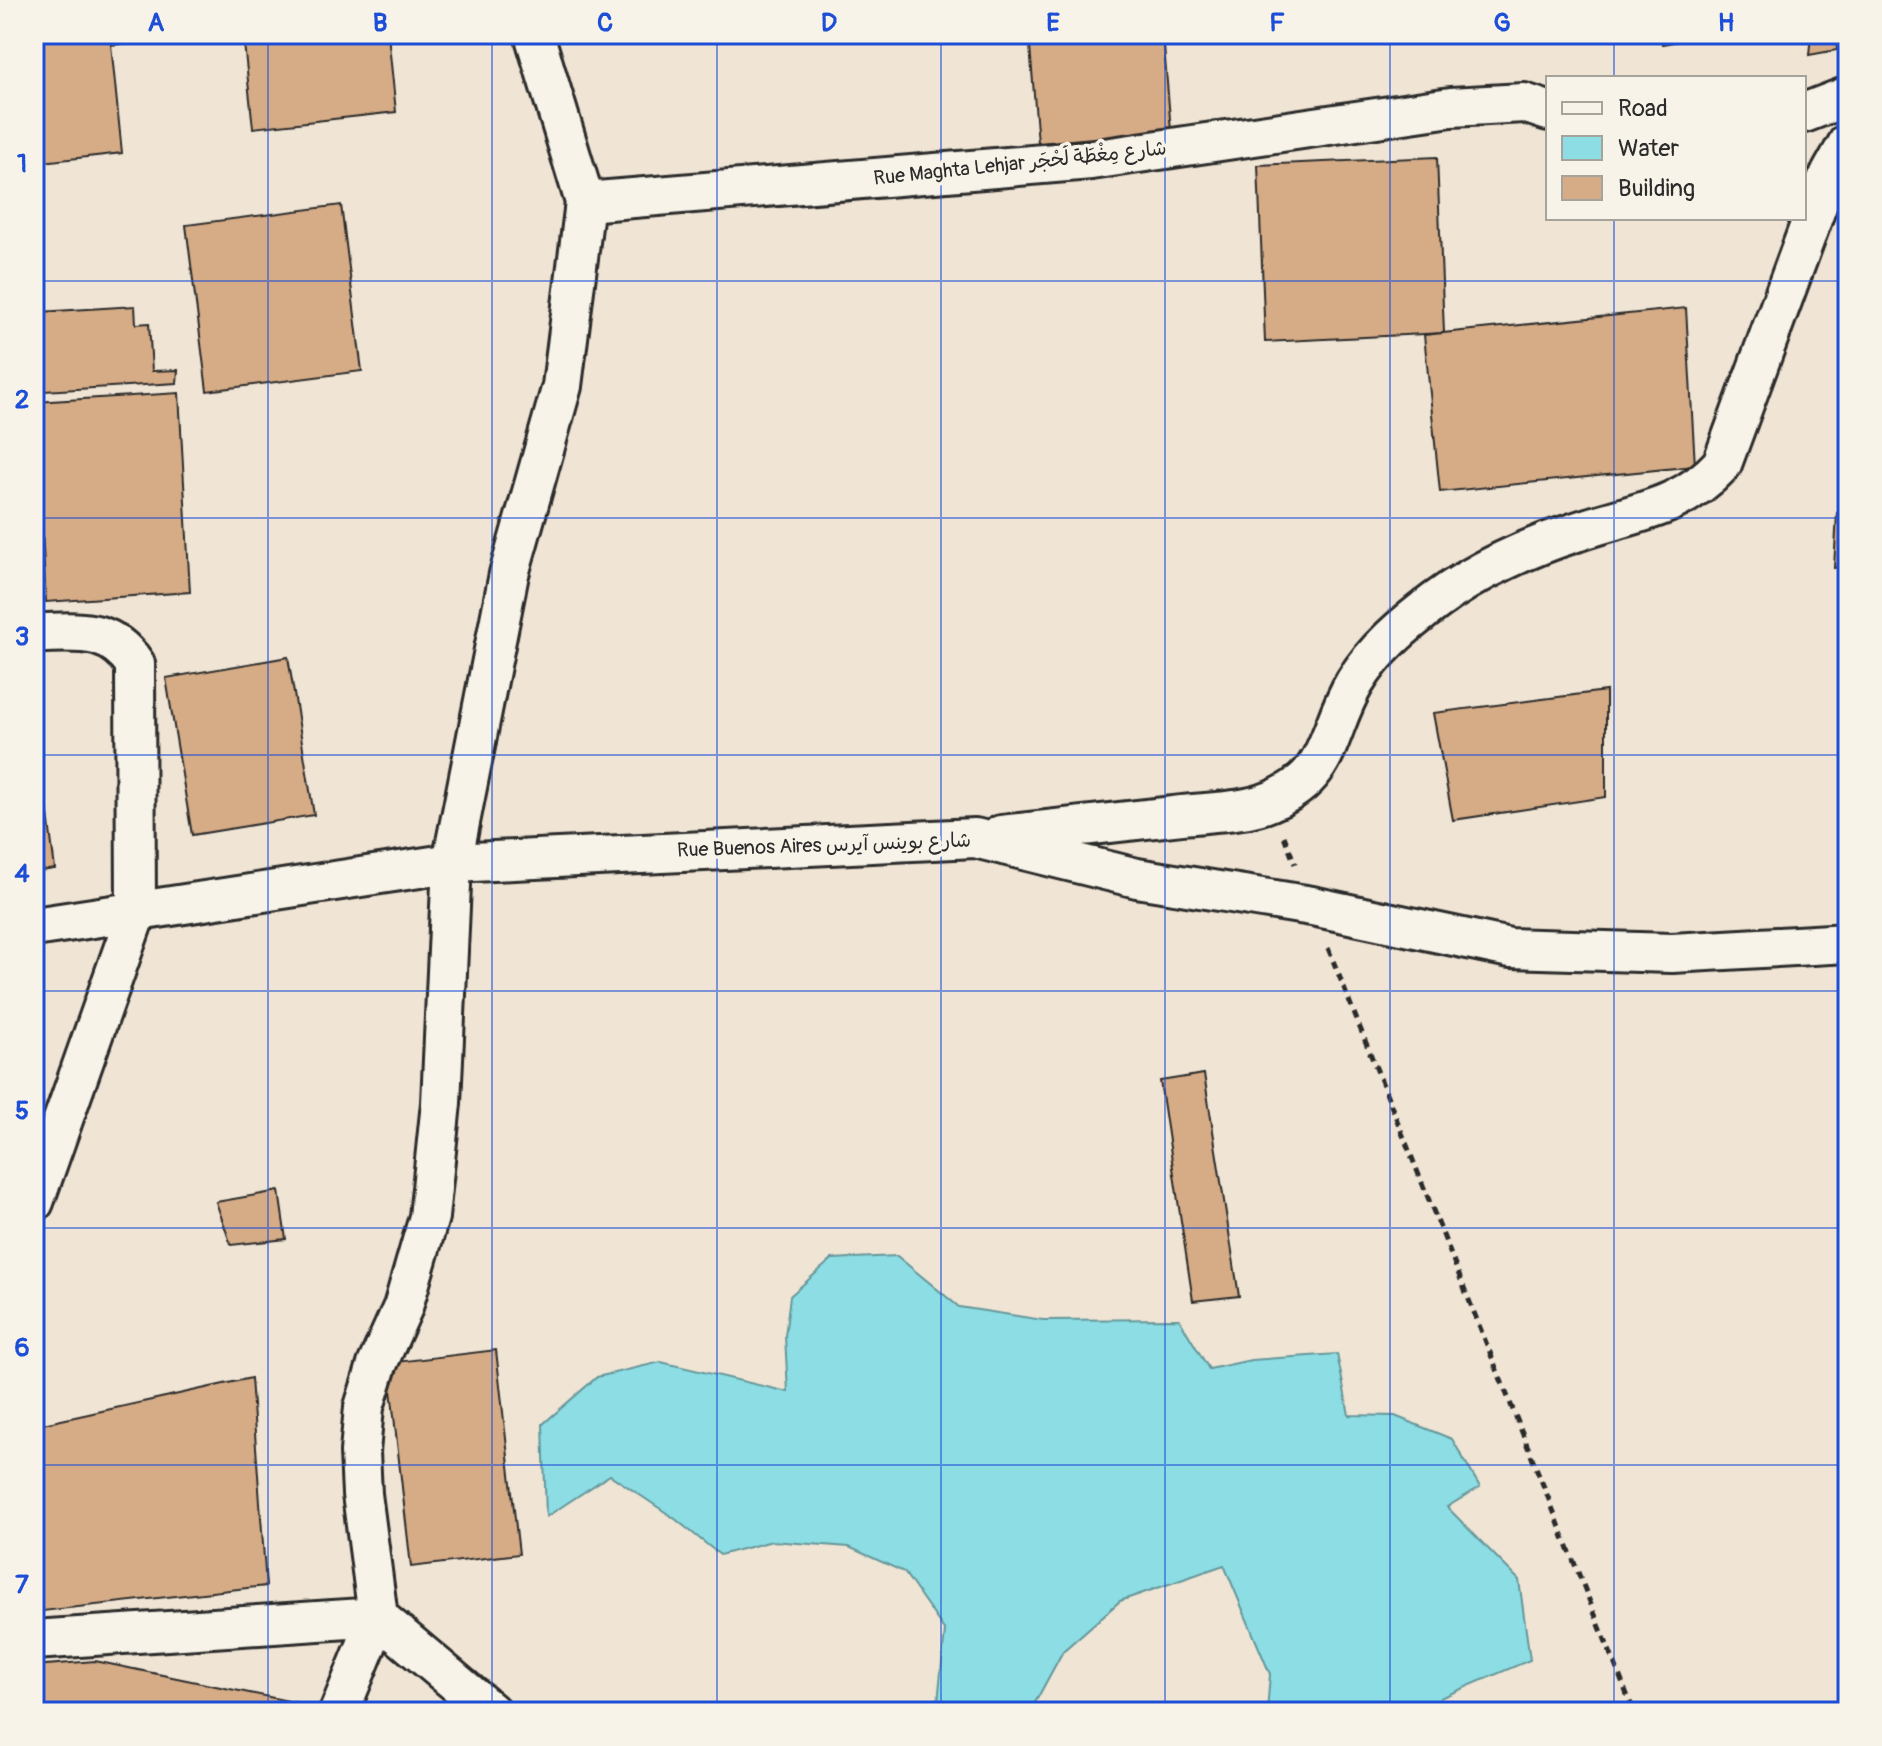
<svg xmlns="http://www.w3.org/2000/svg" width="1882" height="1746" font-family="Pangolin,'Playpen Sans Arabic',sans-serif">
  <style>
    .water { fill: #8cdee4; stroke: #65969a; stroke-width: 2 }
    .building { fill: #d6ac87; stroke: #2b2b2b; stroke-width: 2 }
    .lines { fill: none; stroke-linecap: round; stroke-linejoin: round }
    .street-casing { stroke: #2b2b2b; stroke-width: 44 }
    .path { stroke: #2b2b2b; stroke-width: 5; stroke-dasharray: 8 6; stroke-linecap: butt }
    .street { stroke: #f7f3e8; stroke-width: 38 }
    .grid { fill: none; stroke: #1d4ed8; stroke-width: 2; stroke-opacity: 0.55 }
    .labels { text-anchor: middle; dominant-baseline: central; stroke-width: 7; stroke-linejoin: round; paint-order: stroke }
    .street-label { font-size: 20px; fill: #2b2b2b; stroke: #f7f3e8 }
    .neatline { fill: none; stroke: #1d4ed8; stroke-width: 3 }
    .grid-label { font-size: 26px; text-anchor: middle; font-weight: bold; fill: #1d4ed8 }
  </style>
  <rect width="100%" height="100%" fill="#f0e5d5"/>
  <filter id="ink" filterUnits="userSpaceOnUse"><feTurbulence type="fractalNoise" baseFrequency=".0125" numOctaves="2"/><feDisplacementMap in="SourceGraphic" scale="16" xChannelSelector="R" yChannelSelector="G"/><feConvolveMatrix kernelMatrix="1 2 1 2 8 2 1 2 1" color-interpolation-filters="sRGB"/></filter>
  <g filter="url(#ink)">
    <path class="water" d="M897,1256L959,1307L1043,1320L1179,1319L1209,1369L1251,1360L1337,1354L1349,1415L1395,1416L1452,1439L1480,1487L1447,1507L1519,1580L1530,1660L1440,1698L1433,1712H1267L1270,1674L1224,1565L1120,1601L1063,1651L1030,1712H937L945,1631L904,1572L849,1547L772,1541L720,1555L674,1518L610,1475L546,1517L543,1424L597,1377L661,1362L788,1392L785,1336L790,1296L832,1259Z"/>
    <g class="building">
      <path d="M34,34H110L122,153L34,163Z"/>
      <path d="M110,34H214L111,45Z"/>
      <path d="M243,34H388L396,112L253,128Z"/>
      <path d="M1029,34H1163L1171,131L1038,143Z"/>
      <path d="M1660,34H1716L1662,44Z"/>
      <path d="M1811,34H1836L1837,50L1809,55Z"/>
      <path d="M1437,157L1444,333L1265,342L1258,165Z"/>
      <path d="M341,205L362,371L207,391L186,225Z"/>
      <path d="M135,306L136,324L149,323L152,371L178,370L177,383L44,391L40,312Z"/>
      <path d="M1686,308L1695,466L1440,492L1424,335Z"/>
      <path d="M179,393L190,592L46,602L35,402Z"/>
      <path d="M1848,512V565L1834,568L1837,513Z"/>
      <path d="M288,657L314,815L192,835L166,678Z"/>
      <path d="M1606,691V797L1453,820L1433,713Z"/>
      <path d="M34,705L55,869L34,872Z"/>
      <path d="M1204,1074L1239,1296L1193,1301L1160,1081Z"/>
      <path d="M279,1191L286,1239L231,1245L216,1202Z"/>
      <path d="M496,1350L519,1554L411,1567L388,1363Z"/>
      <path d="M251,1378L266,1586L34,1612V1426Z"/>
      <path d="M95,1661L298,1703L295,1712H34V1666Z"/>
    </g>
    <g class="lines">
      <defs>
        <g id="street">
          <path d="M1804,113L1848,96"/>
          <path d="M585,202L1091,160L1451,107L1524,103L1548,111"/>
          <path d="M34,633C76,633 108,625 135,664L136,913L34,1202"/>
          <path d="M1001,835C1062,828 1122,822 1182,815C1210,812 1246,812 1271,801C1333,776 1326,730 1355,682C1375,649 1405,624 1436,601C1476,571 1529,547 1576,532C1633,512 1679,511 1722,464L1825,184L1848,143"/>
          <path d="M34,927L452,863L975,838L1137,878L1312,906L1510,948L1672,953L1848,943"/>
          <path d="M34,1640L378,1617L339,1712"/>
          <path d="M491,1712L378,1617L362,1494L360,1452L364,1407L377,1365L403,1307L429,1217L441,1103L452,863L509,574L562,386L585,202L534,34"/>
        </g>
      </defs>
      <use href="#street" class="street-casing"/>
      <g class="path">
        <path d="M1284,836L1295,864"/>
        <path d="M1328,948L1634,1712"/>
      </g>
      <use href="#street" class="street"/>
    </g>
  </g>
  <path class="grid" d="M268,34V1712M492,34V1712M717,34V1712M941,34V1712M1165,34V1712M1390,34V1712M1614,34V78M1614,218V1712M34,281H1848M34,518H1848M34,755H1848M34,991H1848M34,1228H1848M34,1465H1848"/>
  <g class="labels">
    <g class="street-label">
      <text transform="translate(1020 163) rotate(-6)">Rue Maghta Lehjar شارع مِغْطَة لَحْجَر</text>
      <text transform="translate(824 845) rotate(-2)">Rue Buenos Aires شارع بوينس آيرس</text>
    </g>
  </g>
  <rect width="1882" height="1746" fill="none" stroke="#f7f3e8" stroke-width="88"/>
  <rect x="1546" y="76" width="260" height="144" fill="#f7f3e8" stroke="#a5a39c" stroke-width="2"/>
  <rect x="1562" y="102" width="40" height="12" fill="#f7f3e8" stroke="#a5a39c" stroke-width="2"/>
  <text x="1618" y="116" font-size="24" fill="#2b2b2b">Road</text>
  <rect x="1562" y="136" width="40" height="24" fill="#8cdee4" stroke="#a5a39c" stroke-width="2"/>
  <text x="1618" y="156" font-size="24" fill="#2b2b2b">Water</text>
  <rect x="1562" y="176" width="40" height="24" fill="#d6ac87" stroke="#a5a39c" stroke-width="2"/>
  <text x="1618" y="196" font-size="24" fill="#2b2b2b">Building</text>
  <rect x="44" y="44" width="1794" height="1658" class="neatline"/>
  <g class="grid-label">
    <text x="156" y="31">A</text>
    <text x="380" y="31">B</text>
    <text x="605" y="31">C</text>
    <text x="829" y="31">D</text>
    <text x="1053" y="31">E</text>
    <text x="1277" y="31">F</text>
    <text x="1502" y="31">G</text>
    <text x="1726" y="31">H</text>
    <text x="22" y="172">1</text>
    <text x="22" y="408">2</text>
    <text x="22" y="645">3</text>
    <text x="22" y="882">4</text>
    <text x="22" y="1119">5</text>
    <text x="22" y="1356">6</text>
    <text x="22" y="1593">7</text>
  </g>
</svg>
